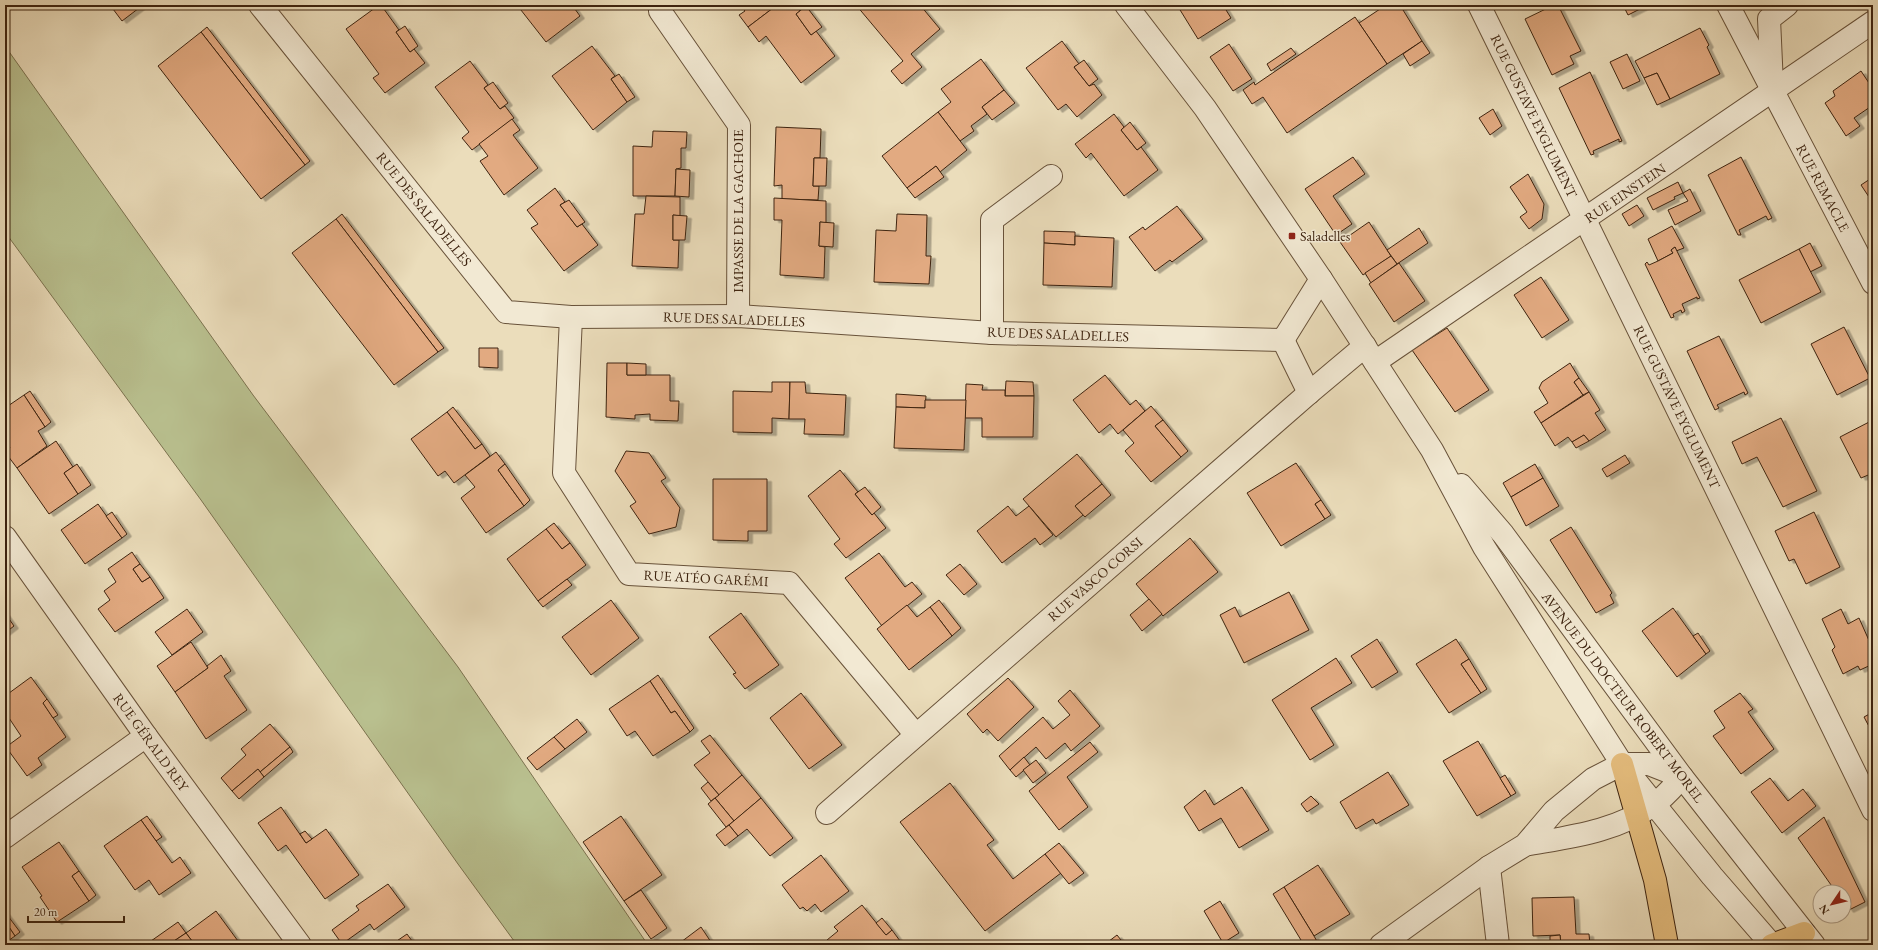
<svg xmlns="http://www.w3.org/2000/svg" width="1878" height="950" font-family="'EB Garamond',serif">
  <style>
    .green { fill: #b9c08f; stroke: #7b724f }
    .building { fill: #e2aa81; stroke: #3d230f; filter: url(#shadow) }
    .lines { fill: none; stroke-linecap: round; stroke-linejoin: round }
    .minor-casing { stroke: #68523a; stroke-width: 24 }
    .major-casing { stroke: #3d230f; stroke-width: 24 }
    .minor { stroke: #f2e9d3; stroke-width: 22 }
    .major { stroke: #e6be7e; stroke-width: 22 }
    .poi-dot { fill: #8f2418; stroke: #f2e9d3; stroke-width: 1.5 }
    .labels { text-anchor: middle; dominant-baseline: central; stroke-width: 3; stroke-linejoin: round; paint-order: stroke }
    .street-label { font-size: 14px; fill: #3d230f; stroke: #f2e9d3 }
    .poi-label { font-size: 14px; fill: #3d230f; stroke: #f2e9d3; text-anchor: start }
  </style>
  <defs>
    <filter id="shadow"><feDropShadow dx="4.5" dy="2.5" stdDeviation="0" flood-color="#0004"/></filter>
  </defs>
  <rect width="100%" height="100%" fill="#ebddbb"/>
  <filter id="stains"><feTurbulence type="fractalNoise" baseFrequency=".005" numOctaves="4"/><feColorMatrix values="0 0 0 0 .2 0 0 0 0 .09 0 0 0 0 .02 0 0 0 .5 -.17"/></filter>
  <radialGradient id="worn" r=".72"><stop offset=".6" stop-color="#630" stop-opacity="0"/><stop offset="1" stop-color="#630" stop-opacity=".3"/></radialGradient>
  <path class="green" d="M5,46L253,395L458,667L648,945H517L458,864L201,500L5,232Z"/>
  <g class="building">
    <path d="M110,5H143L122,21Z"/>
    <path d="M379,5H381L399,30L396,32L410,52L414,49L425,63L385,93L373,78L379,74L346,29Z"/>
    <path d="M517,5H572L580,16L546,42Z"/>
    <path d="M740,5H777L748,27L739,15L745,11Z"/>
    <path d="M777,5H796L800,11L796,14L811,35L816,31L835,56L801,83L766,36L759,42L748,27Z"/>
    <path d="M856,5H920L940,29L911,54L922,67L902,84L891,71L903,61Z"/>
    <path d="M1177,5H1223L1231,18L1198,39Z"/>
    <path d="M1386,5H1400L1422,41L1387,64L1359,23Z"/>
    <path d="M1554,5H1558L1581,51L1570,56L1574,64L1552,75L1525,19Z"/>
    <path d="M1623,5H1648L1628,15Z"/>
    <path d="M806,6L822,27L811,35L796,14Z"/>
    <path d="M1355,17L1387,64L1287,133L1263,97L1252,104L1243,90L1254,82L1255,85Z"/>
    <path d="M405,26L418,46L410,52L396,32Z"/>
    <path d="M207,27L310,161L305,165L201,32Z"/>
    <path d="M1700,28L1709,45L1707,47L1720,74L1670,99L1657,73L1644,78L1635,61Z"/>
    <path d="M201,32L305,165L261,199L158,66Z"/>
    <path d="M1062,41L1079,64L1074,67L1089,86L1094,84L1102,95L1077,117L1066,104L1058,110L1026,68Z"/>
    <path d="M1422,41L1430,53L1410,66L1403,54Z"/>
    <path d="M1229,44L1252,79L1233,91L1210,57Z"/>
    <path d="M592,46L615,76L611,79L627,102L593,130L552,76Z"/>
    <path d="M1291,48L1296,54L1271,71L1267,64Z"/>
    <path d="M1627,54L1640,81L1623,89L1610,62Z"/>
    <path d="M981,59L1004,90L982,107L987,114L971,126L974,131L960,141L938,112L951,102L941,89Z"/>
    <path d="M1084,60L1098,79L1089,86L1074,67Z"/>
    <path d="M470,61L488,85L484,88L500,109L505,106L514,118L472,150L462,138L469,132L435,87Z"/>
    <path d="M1861,71L1873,89V105L1854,118L1860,126L1846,136L1825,103L1835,96L1833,91Z"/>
    <path d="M1590,72L1622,141L1619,142V139L1593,151L1594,154L1591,155L1559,88Z"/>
    <path d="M1657,73L1670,99L1657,105L1644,78Z"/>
    <path d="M619,74L635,97L627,102L611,79Z"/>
    <path d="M493,82L508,103L500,109L484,88Z"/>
    <path d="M1004,90L1015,103L992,120L982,107Z"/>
    <path d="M1493,109L1502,126L1490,135L1479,118Z"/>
    <path d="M938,112L967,150L940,172L936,166L907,188L882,156Z"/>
    <path d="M1114,114L1124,127L1121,130L1137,150L1141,147L1158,170L1124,196L1091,153L1086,158L1075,144Z"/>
    <path d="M512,119L520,130L513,135L538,168L504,195L480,161L488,156L479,144Z"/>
    <path d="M1130,122L1146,143L1137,150L1121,130Z"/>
    <path d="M776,127L821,129L820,158H814L813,186H819L818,200L782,199V185L774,186Z"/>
    <path d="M653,131L687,132L686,148H681V168L676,169L675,196H633V146L652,147Z"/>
    <path d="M1353,157L1365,174L1333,196L1352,224L1336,235L1305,189Z"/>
    <path d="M1741,157L1772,218L1768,220L1766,216L1739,230L1741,235H1738L1708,175Z"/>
    <path d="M814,158H827L826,186H813Z"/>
    <path d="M936,166L944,177L915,198L907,188Z"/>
    <path d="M676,169L690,170L689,197L675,196Z"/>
    <path d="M1528,174L1544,204L1542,219L1529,229L1520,217L1527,212L1510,187Z"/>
    <path d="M1873,177V203L1861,185Z"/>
    <path d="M1678,182L1683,193L1674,197L1675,199L1653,210L1647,198Z"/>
    <path d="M555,188L565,202L560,205L577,227L582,224L598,245L564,271L531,228L538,224L527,210Z"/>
    <path d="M1690,189L1701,211L1675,225L1668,210L1688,201L1683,193Z"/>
    <path d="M646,196L680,197V216L673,215V240H679L678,268L632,266L635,214H644Z"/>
    <path d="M774,198L826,201V223L820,222L819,246L825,247L824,278L780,275L782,220H774Z"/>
    <path d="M569,200L585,222L577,227L560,205Z"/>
    <path d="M1637,205L1644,216L1629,226L1622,214Z"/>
    <path d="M1177,206L1203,239L1172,262L1170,260L1155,271L1129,237L1143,227L1145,230Z"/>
    <path d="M342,214L444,348L438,352L336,219Z"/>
    <path d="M897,214L927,215L926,256H931L929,284L874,282L876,230L896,231Z"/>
    <path d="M673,215L687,216L685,240H673Z"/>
    <path d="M336,219L438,352L394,385L292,253Z"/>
    <path d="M820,222L834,223L833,247L819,246Z"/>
    <path d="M1369,222L1391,256L1363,275L1340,242Z"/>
    <path d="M1672,226L1684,248L1676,251L1675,247L1671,250L1673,253L1658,261L1648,239Z"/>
    <path d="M1419,228L1428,243L1397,264L1387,250Z"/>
    <path d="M1044,231L1075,232V245L1044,243Z"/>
    <path d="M1075,236L1114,238L1112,287L1043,285L1044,243L1075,245Z"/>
    <path d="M1810,243L1822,266L1810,272L1799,249Z"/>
    <path d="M1675,247L1700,298L1697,299V297L1682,304L1685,311L1682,313L1681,310L1673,314L1674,317L1671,318L1645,264L1647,262L1649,265L1658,261L1673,253L1671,250Z"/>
    <path d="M1799,249L1821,292L1761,323L1739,280Z"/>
    <path d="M1391,256L1397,264L1371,283L1365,273Z"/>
    <path d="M1399,263L1425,301L1394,322L1369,284Z"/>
    <path d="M1541,277L1569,320L1542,338L1514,295Z"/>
    <path d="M1844,327L1870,378L1837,395L1811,344Z"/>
    <path d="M1447,328L1489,390L1455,412L1412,350Z"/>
    <path d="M1719,336L1748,393L1745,395L1744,392L1717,405L1719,408L1715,410L1687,351Z"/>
    <path d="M479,348H498V368L479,367Z"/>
    <path d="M607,363H627V375H670V401H679L678,421L650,420V414L635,415V419L606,417Z"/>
    <path d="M627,363L646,364V375H627Z"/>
    <path d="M1570,363L1579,378L1574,382L1583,395L1541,423L1534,412L1548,403L1539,388L1542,382Z"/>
    <path d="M1105,375L1130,405L1136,400L1145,411L1118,434L1110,424L1099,433L1073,400Z"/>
    <path d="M1579,378L1589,392L1583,395L1574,382Z"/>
    <path d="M1006,381L1033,382L1034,396H1005Z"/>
    <path d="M772,382H790L789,419L772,418V433L733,432V391L772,392Z"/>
    <path d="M790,382H805L806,393L846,395L844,435L804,434L805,419H789Z"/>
    <path d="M966,384L983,385L982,390H1005V396H1034L1033,437H982V418H965Z"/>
    <path d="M30,391L51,422L45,427L24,395Z"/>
    <path d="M1589,392L1600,410L1595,413L1606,430L1589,441L1584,435L1572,442L1568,437L1555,446L1541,423Z"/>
    <path d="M896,394L926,396L925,408L896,407Z"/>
    <path d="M24,395L45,427L38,431L47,446L17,468L5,452L10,448L5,440V408Z"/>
    <path d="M925,400H966L964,450L894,448L896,407L925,408Z"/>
    <path d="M1151,406L1163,420L1155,426L1181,457L1151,482L1125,451L1134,443L1123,430Z"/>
    <path d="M453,407L482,444L475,449L447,412Z"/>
    <path d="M447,412L475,449L482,444L490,456L454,483L445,471L438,476L411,439Z"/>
    <path d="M1781,418L1817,491L1783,507L1757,457L1742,464L1732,442Z"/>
    <path d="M1163,420L1188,451L1181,457L1155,426Z"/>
    <path d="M1873,420V473L1861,478L1840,437Z"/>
    <path d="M1584,435L1589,441L1576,448L1572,442Z"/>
    <path d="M56,441L73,467L64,473L78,494L49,514L17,468Z"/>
    <path d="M626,451L649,453L666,478L661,481L680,508L676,527L649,534L630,506L636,502L615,471Z"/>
    <path d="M496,452L505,464L498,470L524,506L486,533L461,498L475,487L465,475Z"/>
    <path d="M1077,454L1102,484L1075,506L1083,515L1056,537L1023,499Z"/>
    <path d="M1625,455L1630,463L1607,477L1602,469Z"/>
    <path d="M1296,463L1321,500L1315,504L1325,519L1281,546L1247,493Z"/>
    <path d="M77,464L91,485L78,494L64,473Z"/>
    <path d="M505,464L530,500L524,506L498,470Z"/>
    <path d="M1535,464L1543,478L1511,497L1503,483Z"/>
    <path d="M840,470L858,492L855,494L872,515L874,513L886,528L846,558L834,544L840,539L808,496Z"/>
    <path d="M1543,478L1559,506L1526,526L1511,497Z"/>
    <path d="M713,479H767V531H748V541L713,540Z"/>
    <path d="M1102,484L1111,495L1085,517L1075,506Z"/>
    <path d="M865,487L881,507L872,515L855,494Z"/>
    <path d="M1321,500L1331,515L1325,519L1315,504Z"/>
    <path d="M98,504L122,538L85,564L61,530Z"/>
    <path d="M1008,506L1016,516L1029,506L1053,535L1040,545L1035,538L1002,563L977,531Z"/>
    <path d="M112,512L127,534L122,538L106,516Z"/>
    <path d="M1814,512L1840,567L1806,584L1794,559L1789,561L1775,531Z"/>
    <path d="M554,523L570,543L562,549L546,529Z"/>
    <path d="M1571,527L1612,593L1610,595L1614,603L1596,613L1550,540Z"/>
    <path d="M546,529L562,549L570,543L586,565L538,601L507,559Z"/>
    <path d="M1190,538L1218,572L1163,616L1136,584Z"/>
    <path d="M132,552L140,564L133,569L142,582L150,577L164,598L115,632L98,609L110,600L104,591L116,582L108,569Z"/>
    <path d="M879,553L905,587L912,582L922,594L882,626L845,578Z"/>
    <path d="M140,564L150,577L142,582L133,569Z"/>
    <path d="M960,564L977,584L964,595L946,575Z"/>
    <path d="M567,579L572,585L543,607L538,601Z"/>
    <path d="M1289,592L1309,630L1244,663L1220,615L1235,607L1240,617Z"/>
    <path d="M1149,599L1162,614L1142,631L1130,615Z"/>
    <path d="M611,600L639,638L591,675L562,637Z"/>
    <path d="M939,600L961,628L952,636L930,607Z"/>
    <path d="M907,605L917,617L930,607L952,636L909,670L877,629Z"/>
    <path d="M1673,608L1706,654L1677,677L1642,631Z"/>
    <path d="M187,609L203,632L172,655L155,632Z"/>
    <path d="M1841,609L1848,624L1859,618L1871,645L1873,644V664L1860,670L1858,666L1843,674L1832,650L1835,647L1822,619Z"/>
    <path d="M5,613L14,626L5,633Z"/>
    <path d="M741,613L779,665L745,689L733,674L736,673L709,637Z"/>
    <path d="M1698,633L1710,651L1706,654L1693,636Z"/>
    <path d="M1377,639L1398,672L1372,688L1351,656Z"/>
    <path d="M1456,639L1469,659L1461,664L1481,693L1449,713L1416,664Z"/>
    <path d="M191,642L208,668L175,692L157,666Z"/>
    <path d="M221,655L231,671L224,676L247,710L206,739L175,692L208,668L207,666Z"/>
    <path d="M1336,658L1352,683L1311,708L1334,745L1310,760L1272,700Z"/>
    <path d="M1469,659L1487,689L1481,693L1461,664Z"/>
    <path d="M658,675L694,728L690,732L675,711L671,713L650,681Z"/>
    <path d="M31,677L47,699L43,703L66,737L38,758L42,765L27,776L6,747L21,736L5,712V696Z"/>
    <path d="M1008,678L1034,707L998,741L987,729L983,733L967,714Z"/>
    <path d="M650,681L671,713L675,711L690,732L653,756L635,731L627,736L609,709Z"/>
    <path d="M1070,690L1100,726L1071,751L1065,743L1046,759L1036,747L1010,770L999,756L1043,717L1053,729L1070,715L1058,701Z"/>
    <path d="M801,693L842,745L809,769L770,718Z"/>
    <path d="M1740,693L1753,709L1748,712L1774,749L1741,774L1713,736L1725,728L1714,711Z"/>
    <path d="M47,699L58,715L53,718L43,703Z"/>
    <path d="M1873,712V734L1864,717Z"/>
    <path d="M577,719L587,732L565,749L554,737Z"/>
    <path d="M270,724L290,747L260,772L258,769L232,791L221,778L246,755L241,749Z"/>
    <path d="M710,735L742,775L719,795L694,765L710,753L701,741Z"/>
    <path d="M554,737L565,749L537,770L527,758Z"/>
    <path d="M1478,741L1511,796L1477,816L1443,761Z"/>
    <path d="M1090,742L1098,752L1067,777L1088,807L1059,830L1029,791Z"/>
    <path d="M290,747L293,752L264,777L260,772Z"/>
    <path d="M1024,757L1030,765L1016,777L1010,770Z"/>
    <path d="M1036,760L1046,773L1033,783L1023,770Z"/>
    <path d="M258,769L264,777L239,799L232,791Z"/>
    <path d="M1388,772L1409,805L1376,824L1373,819L1356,829L1340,802Z"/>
    <path d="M742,775L761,798L734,821L715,798Z"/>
    <path d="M1505,775L1516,793L1511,796L1500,778Z"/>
    <path d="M1770,778L1788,801L1803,789L1816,806L1782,833L1751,792Z"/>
    <path d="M708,782L719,795L711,801L701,788Z"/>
    <path d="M950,783L994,840L987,845L1013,879L1045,854L1061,873L985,931L900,822Z"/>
    <path d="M1242,787L1269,830L1239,848L1221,818L1199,831L1184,807L1205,790L1214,805Z"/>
    <path d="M1311,796L1319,804L1307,812L1301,804Z"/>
    <path d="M715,798L734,821L726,827L708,804Z"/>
    <path d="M761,798L793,838L770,856L747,829L738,836L729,825Z"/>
    <path d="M281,807L306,843L326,829L359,875L325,899L286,845L278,851L258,823Z"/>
    <path d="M147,816L162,837L156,841L141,820Z"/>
    <path d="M621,816L662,875L624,901L583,842Z"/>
    <path d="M1824,817L1865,902L1849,910L1844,903V892H1836L1798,838Z"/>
    <path d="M141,820L172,863L180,857L191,873L159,895L149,880L135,890L104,846Z"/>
    <path d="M729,825L738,836L725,846L716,835Z"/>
    <path d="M305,831L312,839L306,843L300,834Z"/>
    <path d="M59,842L79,871L72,876L89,901L57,922L40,897L42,896L22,867Z"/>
    <path d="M1059,843L1084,873L1069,884L1045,854Z"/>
    <path d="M821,855L849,891L821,912L815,904L807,911L803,907L800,909L782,885Z"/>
    <path d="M1318,865L1350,914L1314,936L1284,887Z"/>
    <path d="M79,871L96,895L89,901L72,876Z"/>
    <path d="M388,884L405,907L374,930L370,924L342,944L332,930L359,910L356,906Z"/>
    <path d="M1284,887L1314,936L1319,945H1304L1273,894Z"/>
    <path d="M641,890L667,928L651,939L624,901Z"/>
    <path d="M1574,897L1576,934H1589L1590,945H1561L1560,935L1533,936L1532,898Z"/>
    <path d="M1220,901L1239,933L1223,943L1204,911Z"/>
    <path d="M862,905L886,935L892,930L903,945H831L827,940L838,931L834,927Z"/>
    <path d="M216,911L238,941L233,945H195L186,933Z"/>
    <path d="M5,912L20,932L15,936L5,921Z"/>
    <path d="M882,918L892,930L886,935L876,923Z"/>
    <path d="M5,921L15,936L5,943Z"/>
    <path d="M178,922L186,933L168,945H154L151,941Z"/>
    <path d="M701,927L713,945H677Z"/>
    <path d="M186,933L195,945H168Z"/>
    <path d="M407,934L415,945H391Z"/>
    <path d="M1117,935L1125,945H1104Z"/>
    <path d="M1560,935L1561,945H1550V936Z"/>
  </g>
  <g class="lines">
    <defs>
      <g id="minor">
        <path d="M260,5L506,312L571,317L738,316L992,333L1283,340L1321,279"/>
        <path d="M1126,5L1205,108L1321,279L1432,450L1484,547L1622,764L1712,876L1772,945"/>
        <path d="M1479,5L1585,220L1873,810"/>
        <path d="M1728,5L1873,283"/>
        <path d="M660,11L739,125L738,316"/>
        <path d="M1772,85L1769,19L1787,5"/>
        <path d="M571,317L564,473L629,574L789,583L916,735"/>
        <path d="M992,333V220L1051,176"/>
        <path d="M1283,340L1309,393"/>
        <path d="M1375,362L1873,22"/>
        <path d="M1461,485L1503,534L1682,777L1814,945"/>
        <path d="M5,537L146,736L300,945"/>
        <path d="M827,813L1309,393L1365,346"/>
        <path d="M5,837L146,736"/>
        <path d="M1489,867L1498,945"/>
        <path d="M1381,945L1489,867L1525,845L1554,811L1593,779L1622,764H1649L1682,777C1673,787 1664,798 1653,805C1616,832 1568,837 1525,845"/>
      </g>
      <g id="major">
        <path d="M1622,764L1655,880L1667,945"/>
        <path d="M1772,945L1804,933"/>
      </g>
    </defs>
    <use href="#minor" class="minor-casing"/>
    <use href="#major" class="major-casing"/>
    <use href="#minor" class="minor"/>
    <use href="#major" class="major"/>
  </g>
  <rect class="poi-dot" x="1288" y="232" width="8" height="8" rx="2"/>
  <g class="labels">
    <g class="street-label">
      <text transform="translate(1534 116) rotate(64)">RUE GUSTAVE EYGLUMENT</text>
      <text transform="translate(1823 188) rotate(62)">RUE REMACLE</text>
      <text transform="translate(1625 193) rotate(-34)">RUE EINSTEIN</text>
      <text transform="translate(424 209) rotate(51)">RUE DES SALADELLES</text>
      <text transform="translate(738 211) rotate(-90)">IMPASSE DE LA GACHOIE</text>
      <text transform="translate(734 319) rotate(2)">RUE DES SALADELLES</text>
      <text transform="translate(1058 334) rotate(2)">RUE DES SALADELLES</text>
      <text transform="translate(1677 407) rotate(64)">RUE GUSTAVE EYGLUMENT</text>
      <text transform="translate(706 578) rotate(3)">RUE ATÉO GARÉMI</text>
      <text transform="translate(1095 579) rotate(-41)">RUE VASCO CORSI</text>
      <text transform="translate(1623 697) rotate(53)">AVENUE DU DOCTEUR ROBERT MOREL</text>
      <text transform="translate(151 742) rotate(54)">RUE GÉRALD REY</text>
    </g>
    <g class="poi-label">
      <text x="1300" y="236">Saladelles</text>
    </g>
  </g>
  <rect width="1878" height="950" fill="none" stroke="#ebddbb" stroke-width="20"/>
  <rect x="6" y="6" width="1866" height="938" fill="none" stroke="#3d230f" stroke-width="2"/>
  <rect x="10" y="10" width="1858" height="930" fill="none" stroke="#3d230f"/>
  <g transform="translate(1832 904) rotate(235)"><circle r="19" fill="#f2e9d3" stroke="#aa9a85"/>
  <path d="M0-3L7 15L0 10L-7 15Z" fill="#8f2418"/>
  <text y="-6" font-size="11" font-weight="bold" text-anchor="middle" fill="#3d230f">N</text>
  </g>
  <path d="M28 916v6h96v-6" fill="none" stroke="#3d230f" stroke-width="2"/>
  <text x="34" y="916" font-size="12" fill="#3d230f" stroke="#f2e9d3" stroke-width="3" paint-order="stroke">20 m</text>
  <rect width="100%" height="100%" filter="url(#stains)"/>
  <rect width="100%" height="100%" fill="url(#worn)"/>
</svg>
